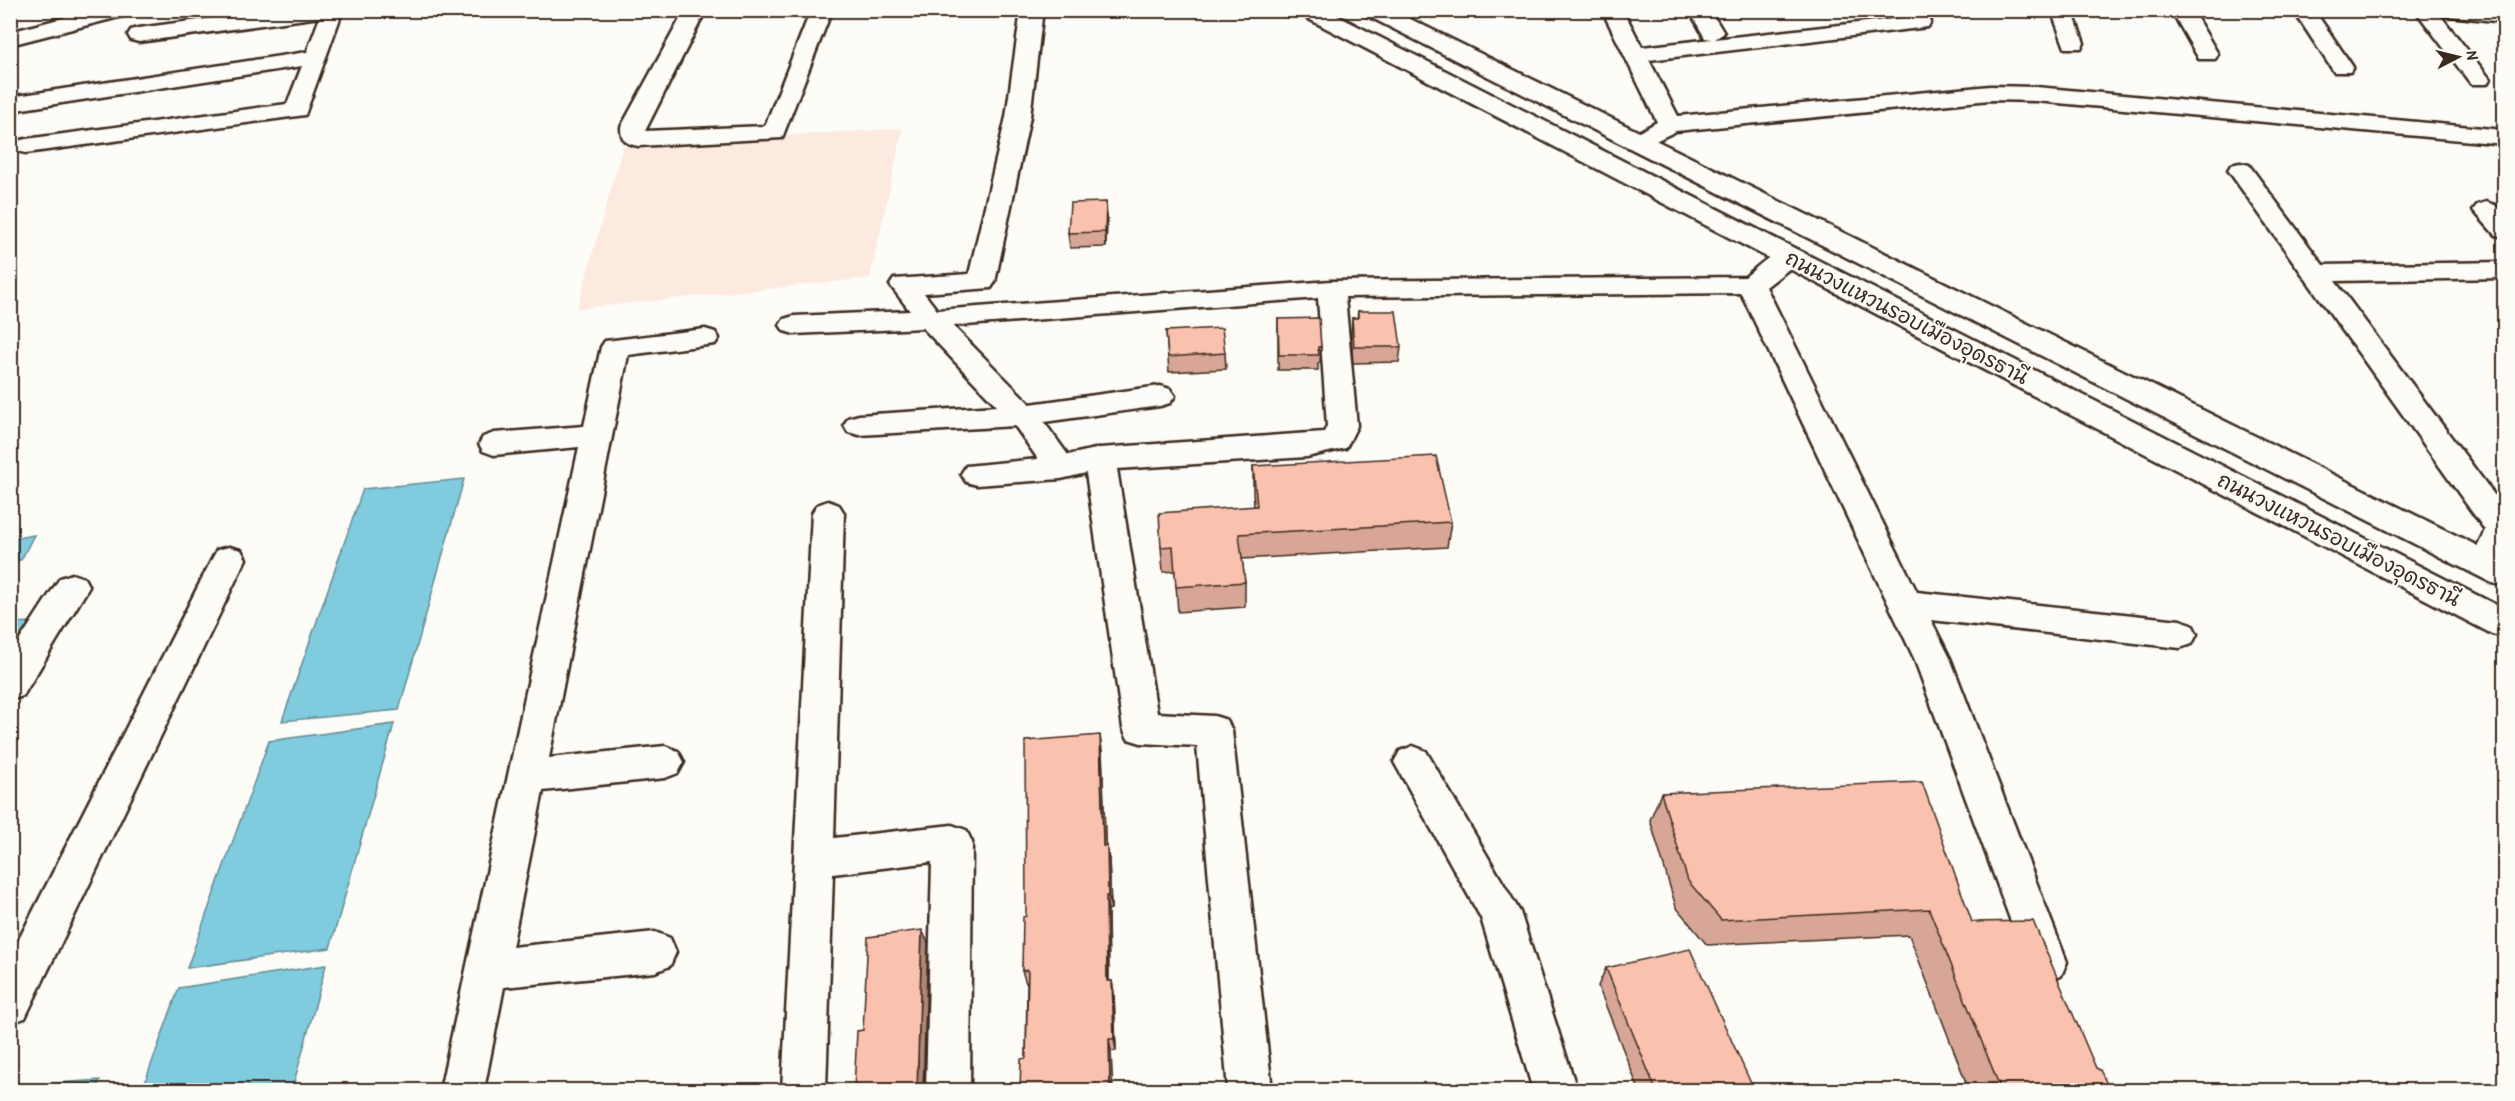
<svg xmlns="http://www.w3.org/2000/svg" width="2515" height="1101" font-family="'Patrick Hand','Playpen Sans Thai',sans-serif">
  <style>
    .built { fill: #fceae1 }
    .water { fill: #80ccdf; stroke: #648b92; stroke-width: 1.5 }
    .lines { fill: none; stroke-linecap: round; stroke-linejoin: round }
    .minor-casing { stroke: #3b2a1e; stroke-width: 5 }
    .major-casing { stroke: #3b2a1e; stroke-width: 5 }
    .minor { fill: #fdfcf7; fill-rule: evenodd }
    .major { fill: #fdfcf7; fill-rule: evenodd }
    .wall { fill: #d7a696; stroke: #3b2a1e; stroke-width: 1.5 }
    .shaded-wall { fill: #af877a; stroke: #3b2a1e; stroke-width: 1.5 }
    .building { fill: #fac1af; stroke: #3b2a1e; stroke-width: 1.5 }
    .labels { text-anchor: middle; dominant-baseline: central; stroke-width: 4.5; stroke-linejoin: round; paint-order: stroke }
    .street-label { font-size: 21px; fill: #3b2a1e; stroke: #fdfcf7 }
  </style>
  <rect width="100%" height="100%" fill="#fdfcf7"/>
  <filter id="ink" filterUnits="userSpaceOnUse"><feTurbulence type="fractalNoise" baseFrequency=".0167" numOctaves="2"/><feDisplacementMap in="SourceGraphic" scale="12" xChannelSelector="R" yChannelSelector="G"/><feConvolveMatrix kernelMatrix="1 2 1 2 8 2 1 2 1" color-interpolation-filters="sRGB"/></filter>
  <g filter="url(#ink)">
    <path class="built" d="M903,128L870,278L577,309L623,146Z"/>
    <g class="water">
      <path d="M464,479L399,710L282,721L363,489Z"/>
      <path d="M34,535L21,560L11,561V539Z"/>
      <path d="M32,622L11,656V623Z"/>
      <path d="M394,724L330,948L187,968L269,741Z"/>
      <path d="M326,965L292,1090H142L179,988Z"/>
      <path d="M100,1080L96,1090H11V1086Z"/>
    </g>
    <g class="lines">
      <defs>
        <g id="minor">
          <path d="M93,10H129L127,15L10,45V32Z"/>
          <path d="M272,10H343L305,115L26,153L17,151L14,146L17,141L26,139L287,104L302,66L10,111V97L307,52L320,17L139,42L131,40L128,35L131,30L139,28Z"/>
          <path d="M685,10H706L645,131L765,126L811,10H832L782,138L638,146C625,143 621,141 621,127Z"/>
          <path d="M1021,10H1043L1030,117L995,282L991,288L924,293L937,310L1331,281L1745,277C1761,265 1777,245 1798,250L1802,256L1798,262L1766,287L1917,592L2180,620L2192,624L2197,634L2192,644L2180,648L1931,620L1950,658L2067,962L2061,976L2046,982L2031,976L1914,658L1741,293L1345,297L1357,426L1346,448L1307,457L1117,469L1157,713L1214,716L1227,720L1232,731L1272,1090H1228L1197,746L1141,743L1128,739L1123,728L1086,473L1061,479L977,485L966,482L961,474L966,466L1038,459L1015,426L859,435L848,432L844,425L848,418L859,415L997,406L923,328L794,334L784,331L780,325L784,319L794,316L910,311L890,285L894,279L969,274L1006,117ZM1318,298L1327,426L1324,432L1100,448L1068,455L1044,422L1160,406L1170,403L1175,396L1170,389L1160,386L1030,404L953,326Z"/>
          <path d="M1602,10H1623L1642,47L1712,39L1705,38L1689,10H1710L1724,33L1715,39L1920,16L1928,17L1931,22L1928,27L1920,28L1649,60L1678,116L1990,86L2036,87L2504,130V144L2036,101L1990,100L1676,131L1639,149L1630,147L1627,142L1630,137L1657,122Z"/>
          <path d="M2051,10H2072L2084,43L2081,48H2065Z"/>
          <path d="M2171,10H2192L2218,54L2215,59H2199Z"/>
          <path d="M2293,10H2314L2353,67L2350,72H2334Z"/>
          <path d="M2415,10H2436L2438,13L2437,10H2504V22L2440,15L2490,79L2487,84H2471Z"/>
          <path d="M2240,163L2249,165L2323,265L2504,262V278L2335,281L2504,508V560L2498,573L2486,576L2474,573L2469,564L2485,530L2228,170L2231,165Z"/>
          <path d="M2486,202L2495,205L2504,214V237L2495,235L2473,210L2477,205Z"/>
          <path d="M705,329L715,332L719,338L715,344L628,355L549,758L665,746L678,751L684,762L678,773L665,778L543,791L512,947L655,932L670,938L676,952L670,966L655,972L504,987L484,1090H440L579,447L494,455L483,451L479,444L483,437L494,433L584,426L601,347L605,341Z"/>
          <path d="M828,501L839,505L844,513L834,838L952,825L966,830L972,842L970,1090H926L932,862L833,874L826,1090H782L812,513L817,505Z"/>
          <path d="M229,547L241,550L246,559L25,1018L10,1023V957L212,559L217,550Z"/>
          <path d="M72,574L84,578L89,587L23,696L10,700V655L60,578Z"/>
          <path d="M1413,746L1426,751L1520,912L1577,1090H1533L1481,918L1394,762L1400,751Z"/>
        </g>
        <g id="major">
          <path d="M1299,10H1326L2504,609V637L2492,634L1301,15Z"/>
          <path d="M1364,10H1392L2504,559V586L2492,583L1366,15Z"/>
        </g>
      </defs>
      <use href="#minor" class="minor-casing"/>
      <use href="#major" class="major-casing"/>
      <use href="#minor" class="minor"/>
      <use href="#major" class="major"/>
    </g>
    <g class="wall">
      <path d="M1107,217L1106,247L1070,248L1068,233Z"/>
      <path d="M1358,311L1401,347L1399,362L1353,363L1351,334L1352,318H1357Z"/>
      <path d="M1278,319L1321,347L1320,363H1318V370H1278Z"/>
      <path d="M1166,331L1225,353L1226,369L1169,372Z"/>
      <path d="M1253,466L1451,522L1447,547L1242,559L1245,582V607L1178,612L1175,571L1163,572L1161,547L1254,506L1253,492Z"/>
      <path d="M1102,750L1105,846H1107L1109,859L1111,909L1108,910L1109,981H1112L1114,993L1116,1051L1026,1058L1027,983H1026L1022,971L1026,916Z"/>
      <path d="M1661,793L1972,922L2096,1068L2110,1090H1969L1909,935L1707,945L1676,907L1650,820Z"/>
      <path d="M1606,968L1754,1090H1639L1598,986Z"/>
    </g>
    <g class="shaded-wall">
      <path d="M1106,202L1107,217L1106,247L1105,232Z"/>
      <path d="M1100,735L1102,750L1106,860L1103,846Z"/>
      <path d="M1107,846L1109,859L1111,909L1108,896Z"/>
      <path d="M1106,896L1108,910L1109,994L1107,981Z"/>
      <path d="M922,930L928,943L923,1090H917Z"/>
      <path d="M1112,981L1114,993L1116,1051L1114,1039Z"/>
      <path d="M1109,1039L1111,1051L1113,1090H1110Z"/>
    </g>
    <g class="building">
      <path d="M1106,202L1105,232L1068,233L1070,203Z"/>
      <path d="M1358,311H1396L1401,347H1354L1352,318H1358Z"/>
      <path d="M1319,318L1321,347H1318L1319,355H1279L1278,319Z"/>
      <path d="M1222,328L1225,353L1168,357L1166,331Z"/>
      <path d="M1436,456L1451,522L1239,534L1245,582L1176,587L1173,546L1161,547L1159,513L1257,506L1253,466Z"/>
      <path d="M1100,735L1103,846H1107L1108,896H1106L1107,981H1112L1114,1039H1109L1110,1090H1020L1021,1059L1026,1058L1028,970L1022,971L1023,917L1026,916L1025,741Z"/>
      <path d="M1922,782L1972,922L2033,921L2096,1068L2100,1070L2110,1090H2001L1929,909L1721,920L1688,881L1661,793Z"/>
      <path d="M922,930L917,1090H854L857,1031L863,1030L868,937Z"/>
      <path d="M1690,949L1754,1090H1656L1606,968Z"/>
    </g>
  </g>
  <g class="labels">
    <g class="street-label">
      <text transform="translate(1907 317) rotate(27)">ถนนวงแหวนรอบเมืองอุดรธานี</text>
      <text transform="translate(2339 539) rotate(27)">ถนนวงแหวนรอบเมืองอุดรธานี</text>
    </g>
  </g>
  <rect width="2515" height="1101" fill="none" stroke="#fdfcf7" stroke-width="36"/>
  <rect x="18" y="18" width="2479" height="1065" fill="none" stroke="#3b2a1e" stroke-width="2" filter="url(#ink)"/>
  <g transform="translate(2458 57) rotate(83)" stroke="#fdfcf7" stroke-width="4.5" paint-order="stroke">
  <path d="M0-4.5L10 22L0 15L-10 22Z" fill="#3b2a1e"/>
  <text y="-9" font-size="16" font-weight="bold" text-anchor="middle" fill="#3b2a1e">N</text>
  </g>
</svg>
